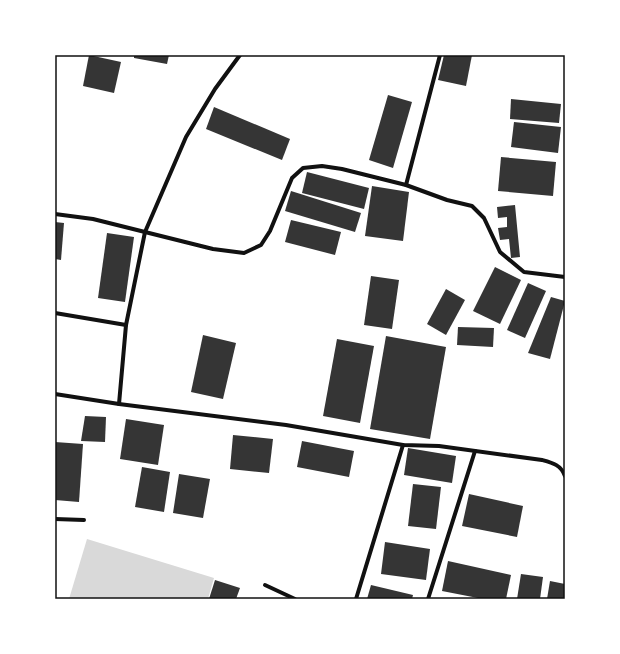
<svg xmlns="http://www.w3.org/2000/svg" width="620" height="654" font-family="Montserrat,sans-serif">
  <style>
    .water { fill: #d9d9d9 }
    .building { fill: #353535 }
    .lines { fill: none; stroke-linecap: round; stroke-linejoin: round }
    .minor { stroke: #111; stroke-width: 4 }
    .neatline { fill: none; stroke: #111; stroke-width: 1.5 }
  </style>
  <rect width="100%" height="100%" fill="#fff"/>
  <path class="water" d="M87,539L214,578L208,599H69Z"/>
  <g class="building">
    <path d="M89,55L121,62L114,93L83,86Z"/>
    <path d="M134,55H169L167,64L134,58Z"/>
    <path d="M444,55H472L466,86L438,80Z"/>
    <path d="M388,95L412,102L393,168L369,160Z"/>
    <path d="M511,99L561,104L559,123L510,119Z"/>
    <path d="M214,107L290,139L282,160L206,129Z"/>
    <path d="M514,122L561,127L558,153L511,147Z"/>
    <path d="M501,157L556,162L553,196L498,191Z"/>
    <path d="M307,172L369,188L364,209L302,193Z"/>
    <path d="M372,186L409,192L403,241L365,236Z"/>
    <path d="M291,191L361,213L355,232L285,211Z"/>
    <path d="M515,205L520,257L511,258L509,239L500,240L498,228L507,227V217L498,218L497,207Z"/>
    <path d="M291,220L341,232L335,255L285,242Z"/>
    <path d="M55,222L64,223L61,260L55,259Z"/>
    <path d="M107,233L134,237L125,302L98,298Z"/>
    <path d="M495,267L521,280L500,324L473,311Z"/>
    <path d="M371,276L399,280L392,329L364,325Z"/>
    <path d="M528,283L546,291L525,338L507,330Z"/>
    <path d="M446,289L465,300L446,335L427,324Z"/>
    <path d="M551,297L565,301L550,359L528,353Z"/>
    <path d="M458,327L494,328L493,347L457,345Z"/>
    <path d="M203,335L236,343L223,399L191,392Z"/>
    <path d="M386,336L446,347L430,439L370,429Z"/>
    <path d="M337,339L374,346L360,423L323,416Z"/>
    <path d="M85,416L106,417L105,442L81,441Z"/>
    <path d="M126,419L164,425L158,465L120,459Z"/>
    <path d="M233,435L273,439L269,473L230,469Z"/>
    <path d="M302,441L354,451L349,477L297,467Z"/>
    <path d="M55,442L83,444L79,502L55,500Z"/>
    <path d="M408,448L456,456L452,483L404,475Z"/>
    <path d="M142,467L170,472L164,512L135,507Z"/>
    <path d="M179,474L210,479L203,518L173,513Z"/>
    <path d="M413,484L441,487L436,529L408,526Z"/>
    <path d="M469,494L523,506L517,537L462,526Z"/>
    <path d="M385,542L430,549L426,580L381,574Z"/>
    <path d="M448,561L511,575L506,599H483L442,591Z"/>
    <path d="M521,574L543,577L540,599H517Z"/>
    <path d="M215,580L240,588L236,599H209Z"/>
    <path d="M550,581L565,584V599H547Z"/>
    <path d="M371,585L413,595L412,599H367Z"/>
  </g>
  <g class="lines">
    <g class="minor">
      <path d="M406,185L440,55"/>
      <path d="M55,214L93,219L213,249L244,253L261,245L270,231L292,178L303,168L322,166L342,169L406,185L447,200L472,206L484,218L500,252L524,272L565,277"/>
      <path d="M55,313L126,325"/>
      <path d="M55,394L119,404L286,425L403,445L439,446L542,460C553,463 561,465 565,476"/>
      <path d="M119,404L126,325L145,232L186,137L215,89L240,55"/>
      <path d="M55,519L84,520"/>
      <path d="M265,585L295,599"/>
      <path d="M356,599L403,445"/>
      <path d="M428,599L475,451"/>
    </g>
  </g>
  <rect width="620" height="654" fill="none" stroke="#ffffff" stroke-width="112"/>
  <rect x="56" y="56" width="508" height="542" class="neatline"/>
</svg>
